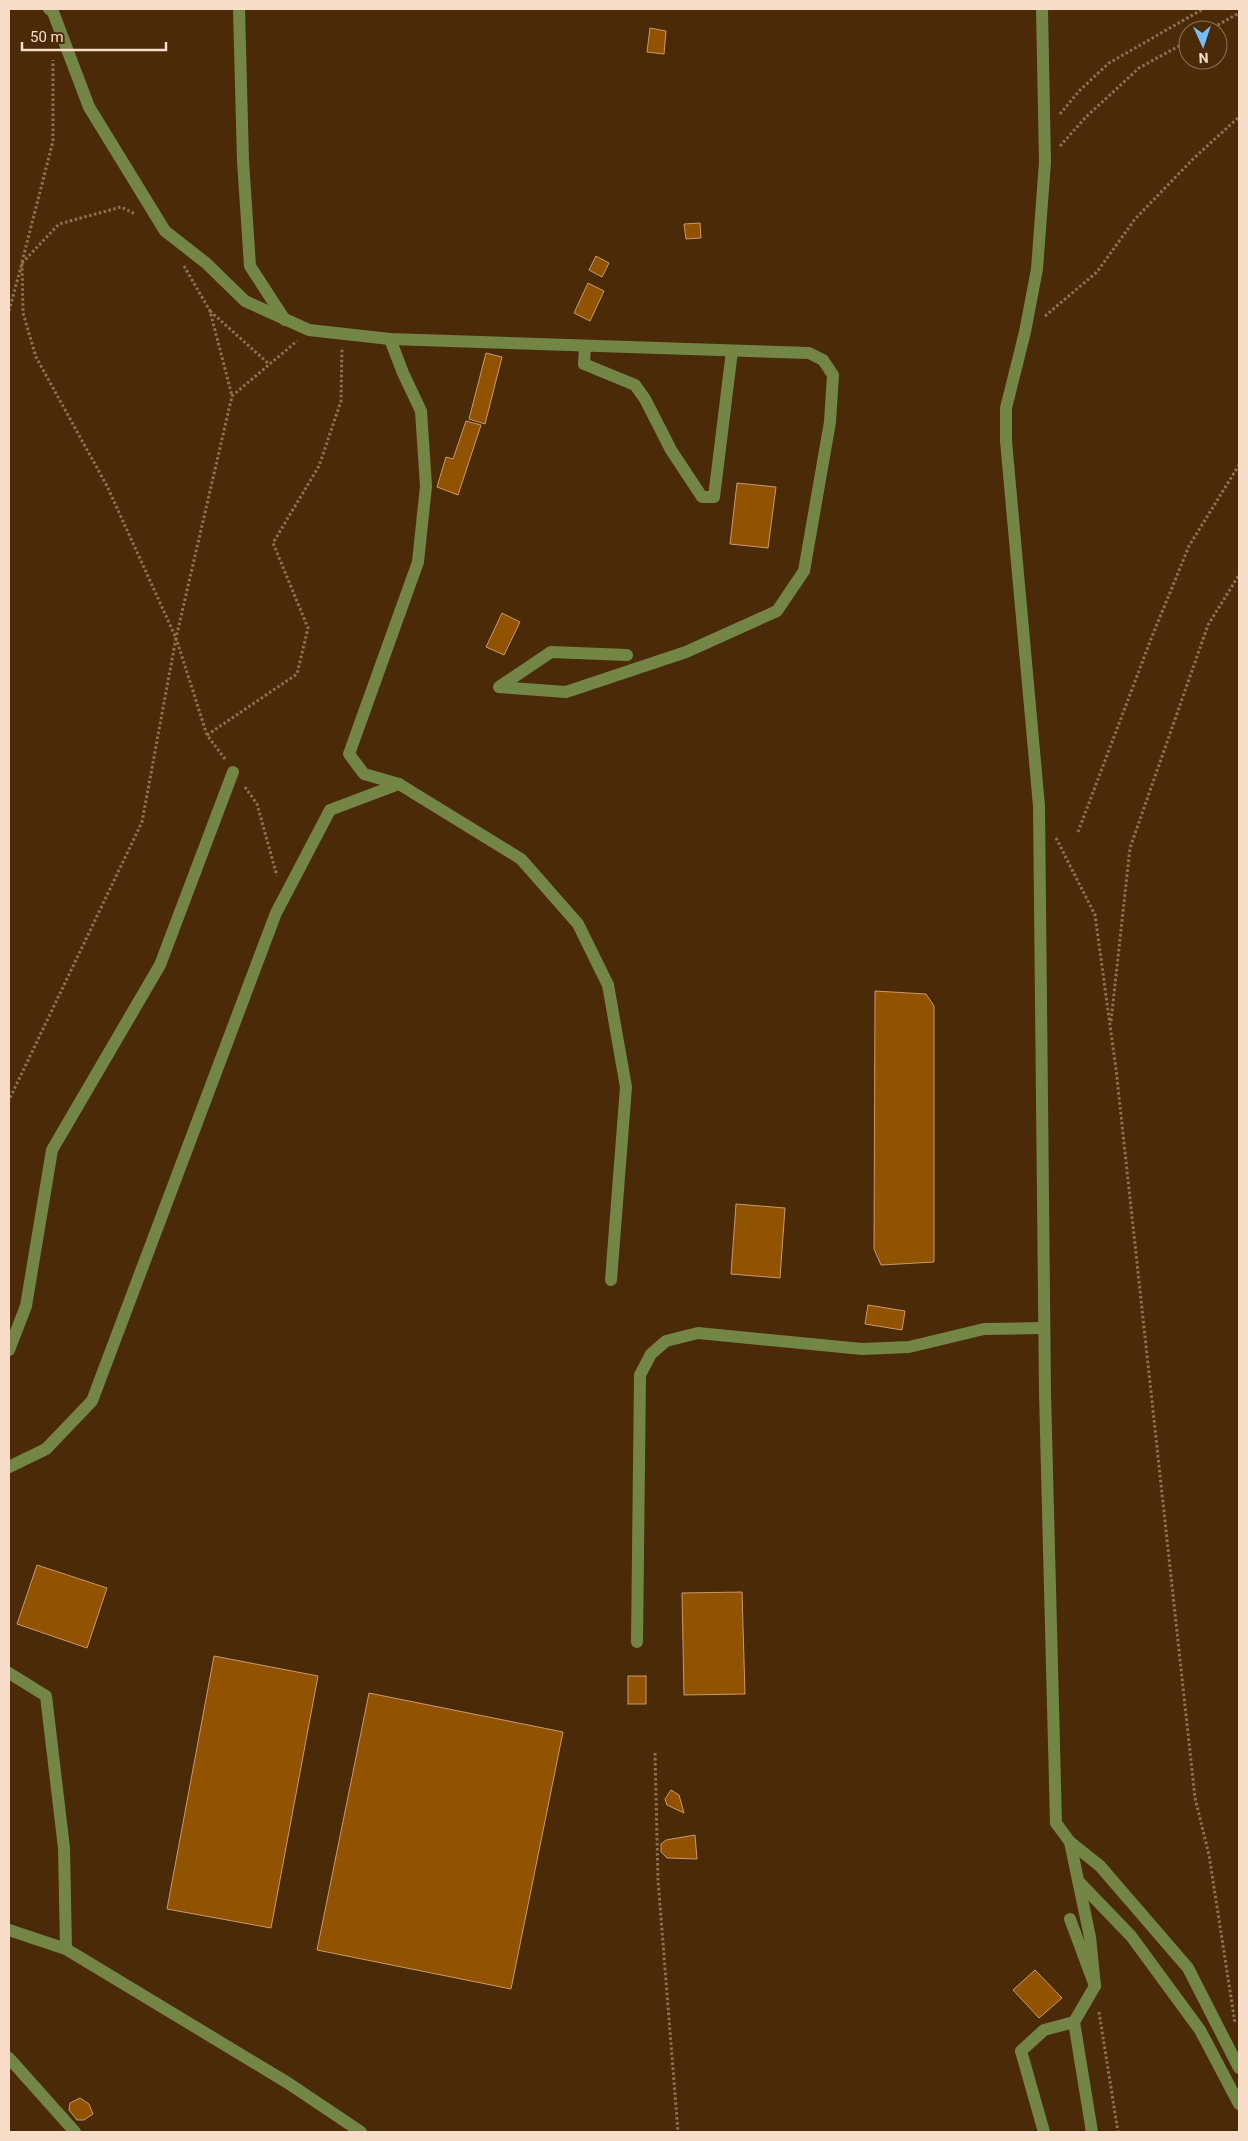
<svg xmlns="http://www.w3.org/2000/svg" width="1248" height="2141" font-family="Roboto,sans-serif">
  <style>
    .building { fill: #925300; stroke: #ca996e }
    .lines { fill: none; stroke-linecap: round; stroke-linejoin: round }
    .path { stroke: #8f7254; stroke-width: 3; stroke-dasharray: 2.5 2.5; stroke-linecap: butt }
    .minor { stroke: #738646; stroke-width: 12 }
  </style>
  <rect width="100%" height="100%" fill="#4a2a07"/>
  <g class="building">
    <path d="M650,28L666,31L664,54L647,52Z"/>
    <path d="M700,223L701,238L686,239L684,224Z"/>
    <path d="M596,256L609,263L602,277L589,270Z"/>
    <path d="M588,283L604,291L590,321L574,313Z"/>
    <path d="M486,353L502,357L485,424L469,419Z"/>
    <path d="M466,421L481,425L458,495L437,487L446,457L453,459Z"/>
    <path d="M737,483L776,487L768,548L730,544Z"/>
    <path d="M502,613L520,622L504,655L486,647Z"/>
    <path d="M875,991L926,994L934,1006V1262L881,1265L874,1249Z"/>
    <path d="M736,1204L785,1208L780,1278L731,1274Z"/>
    <path d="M868,1305L905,1311L902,1330L865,1324Z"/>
    <path d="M37,1565L107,1588L87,1648L17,1624Z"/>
    <path d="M742,1592L745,1694L684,1695L682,1593Z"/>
    <path d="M214,1656L318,1676L271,1928L167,1909Z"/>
    <rect x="628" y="1676" width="18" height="28"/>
    <path d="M369,1693L563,1732L511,1989L317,1950Z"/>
    <path d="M671,1790L679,1795L684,1813L667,1805L665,1799Z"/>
    <path d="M695,1835L697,1859L667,1858L661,1852V1844L666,1840Z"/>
    <path d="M1035,1970L1062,1998L1039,2018L1013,1990Z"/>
    <path d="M80,2098L89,2104L93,2114L84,2120H77L69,2110L70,2103Z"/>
  </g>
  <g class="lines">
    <g class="path">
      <path d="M1209,30L1239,13"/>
      <path d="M1060,114L1080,90L1109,63L1203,9"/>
      <path d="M1060,146L1086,117L1139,68L1188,41"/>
      <path d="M22,262L53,141V60"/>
      <path d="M22,263L59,224L121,207L135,214"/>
      <path d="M184,266L210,311L232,396"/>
      <path d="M9,311L22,263L23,313L36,357L107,486L176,638L142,822L9,1100"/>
      <path d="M210,311L269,364"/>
      <path d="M1045,316L1097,272L1135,219L1194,158L1239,117"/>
      <path d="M207,735L176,638L232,396L297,341"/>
      <path d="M225,759L207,735L297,674L308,628L273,543L319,466L341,401L342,347"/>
      <path d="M245,787L257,804L277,876"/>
      <path d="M1078,832L1151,639L1189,546L1239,465"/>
      <path d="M1056,838L1095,915L1116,1069L1195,1798L1209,1855L1235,2023"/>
      <path d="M1111,1021L1130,848L1208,625L1239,575"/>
      <path d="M655,1753L658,1880L678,2132"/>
      <path d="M1099,2012L1118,2132"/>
    </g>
    <g class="minor">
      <path d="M49,9L53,12L89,107L165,231L206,263L245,301L309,330L390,339L809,353L823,360L833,375L830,422L804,571L777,611L686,652L566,692L499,687L551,652L627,655"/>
      <path d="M239,9L243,161L250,266L285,320"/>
      <path d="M1042,9L1045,162L1037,269L1025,332L1006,408V441L1039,806L1045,1393L1056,1823L1070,1842L1090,1937L1095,1986"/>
      <path d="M390,339L403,373L421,411L426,486L418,562L349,754L364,774L399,784L521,859L578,924L608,985L626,1087L611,1280"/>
      <path d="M585,346L584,364L635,385L645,399L671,450L702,497H714L732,351"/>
      <path d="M9,1350L26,1306L52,1150L160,965L233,772"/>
      <path d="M9,1467L46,1449L92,1401L276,913L330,810L399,784"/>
      <path d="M637,1642L640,1375L651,1354L666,1341L698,1333L862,1349L909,1347L984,1329L1044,1328"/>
      <path d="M9,1673L46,1696L64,1848L66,1949"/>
      <path d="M1070,1842L1100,1866L1188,1968L1239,2068"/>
      <path d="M1078,1881L1131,1936L1200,2030L1239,2104"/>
      <path d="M1070,1919L1095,1986L1074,2022L1092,2132"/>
      <path d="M9,1930L66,1949L288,2083L361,2132"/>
      <path d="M9,2058L75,2132"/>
      <path d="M1044,2132L1021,2051L1044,2030L1074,2022"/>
    </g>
  </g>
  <rect width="1248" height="2141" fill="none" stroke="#f7ddc7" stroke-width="20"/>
  <g transform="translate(1203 45) rotate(177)"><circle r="24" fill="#4a2a07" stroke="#8f7254"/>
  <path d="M0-4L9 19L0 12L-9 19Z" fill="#77bff7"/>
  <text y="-8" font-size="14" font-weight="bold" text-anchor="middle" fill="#f7ddc7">N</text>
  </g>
  <path d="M22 42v8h144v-8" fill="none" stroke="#f7ddc7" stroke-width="2.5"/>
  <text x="30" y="42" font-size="15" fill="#f7ddc7" stroke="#4a2a07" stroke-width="4" paint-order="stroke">50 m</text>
</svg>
